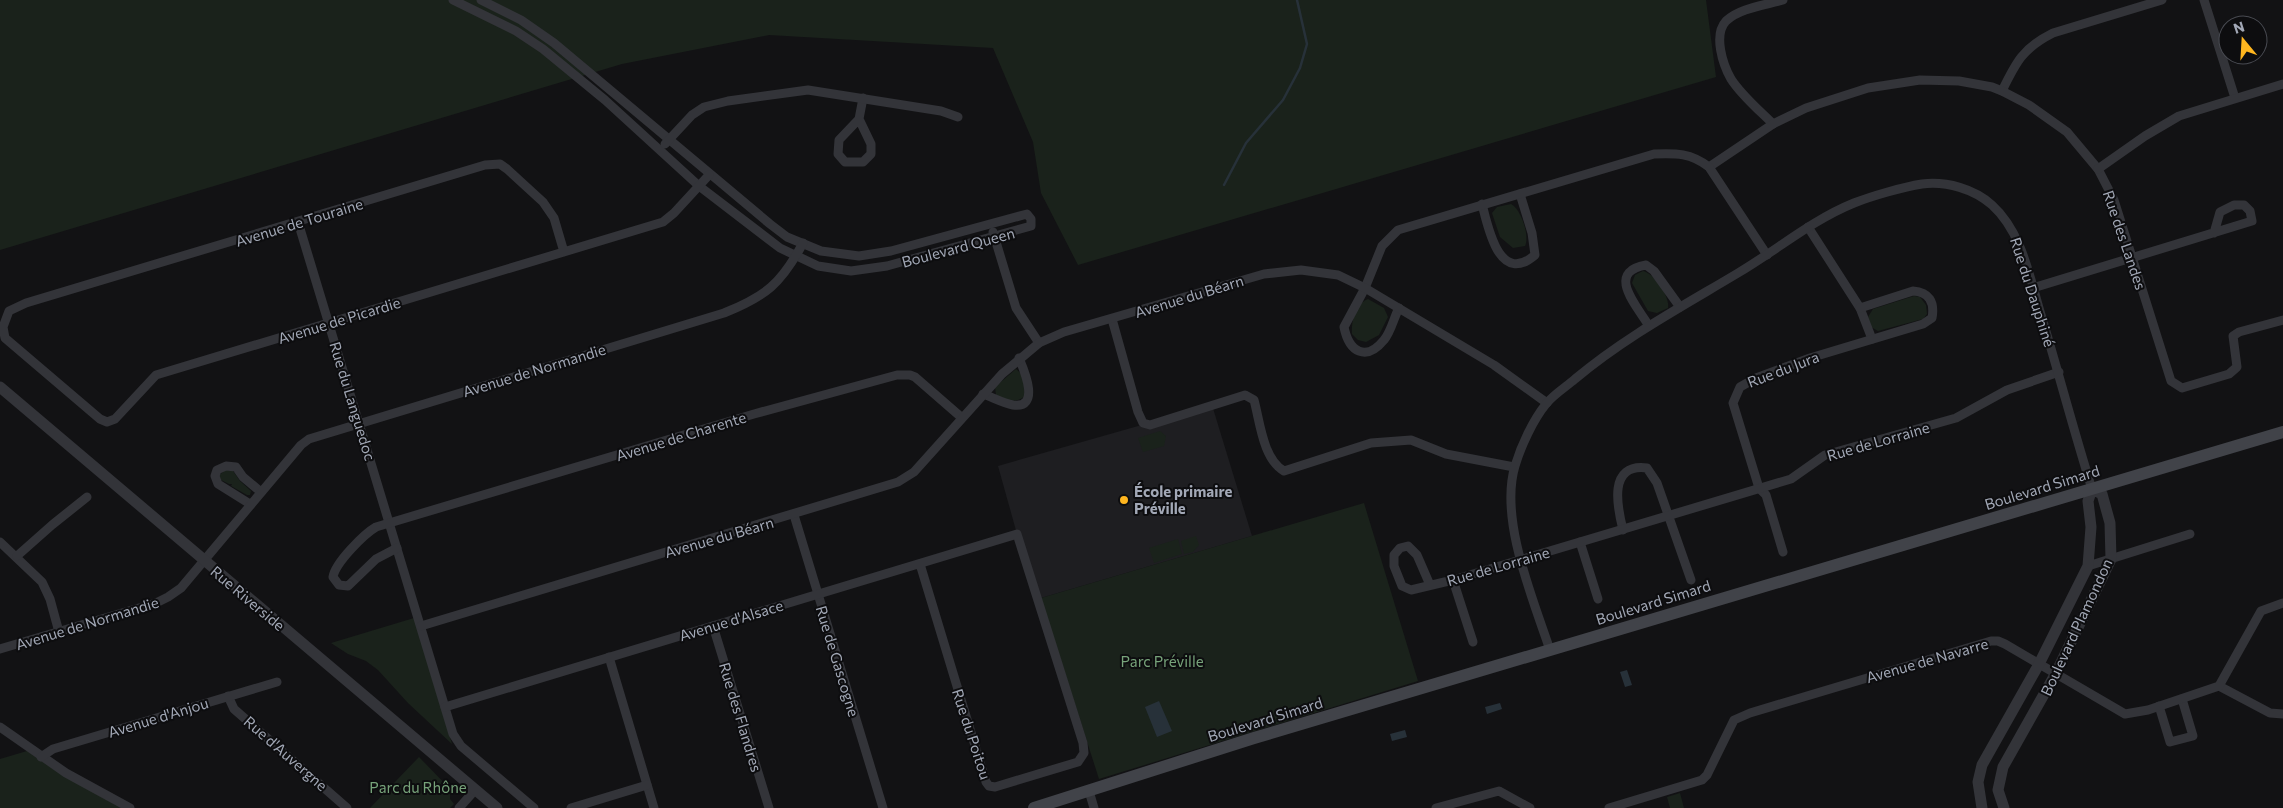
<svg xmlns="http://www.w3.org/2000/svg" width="2283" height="808" font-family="Commissioner,sans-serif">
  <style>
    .built { fill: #1e1e21 }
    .green { fill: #1a221b }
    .water { fill: #273139 }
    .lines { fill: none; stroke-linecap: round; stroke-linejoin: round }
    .stream { stroke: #273139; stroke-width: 2.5 }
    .minor { stroke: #333439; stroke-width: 9 }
    .tertiary { stroke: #333439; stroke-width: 11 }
    .secondary { stroke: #414349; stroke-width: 12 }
    .poi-dot { fill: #ffb61f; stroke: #0d0d0f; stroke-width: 2 }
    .labels { text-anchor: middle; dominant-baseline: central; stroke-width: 4; stroke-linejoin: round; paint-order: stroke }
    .street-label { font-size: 15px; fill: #a2a8b6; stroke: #0d0d0f }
    .poi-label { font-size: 15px; font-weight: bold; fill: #a2a8b6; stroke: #0d0d0f; text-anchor: start }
    .park-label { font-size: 15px; fill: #77a37a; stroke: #0d0d0f }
  </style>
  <rect width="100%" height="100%" fill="#121214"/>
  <path class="built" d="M1212,405L1252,536L1041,598L1017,534L998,466Z"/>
  <g class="green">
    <path d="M0,0H1706L1716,77L1078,265L1041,193L1033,142L993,48L769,35L622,64L0,250Z"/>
    <path d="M1511,204C1521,209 1530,236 1525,246L1513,248L1500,237L1492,213L1497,207Z"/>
    <path d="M1643,271C1655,274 1670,297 1668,308L1657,313L1648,311L1632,283L1635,275Z"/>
    <path d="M1914,296L1920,297L1926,305L1927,314L1923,319L1878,331L1871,327L1868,317L1873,309Z"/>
    <path d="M1368,299L1384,308L1388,317L1379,335L1366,342L1358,340L1352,334C1351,322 1355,304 1368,299Z"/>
    <path d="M1016,369C1025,376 1026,386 1024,397C1014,404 1006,399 996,395L995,387Z"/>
    <path d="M1160,431L1166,436L1164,446L1143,452L1138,438Z"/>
    <path d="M226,470L233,471L240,481L251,491L250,495H247L231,486L232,484H229L221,480L219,475Z"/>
    <path d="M1364,503L1418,681L1099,779L1041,598Z"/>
    <path d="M1196,536L1199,545L1193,552L1184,554L1181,541Z"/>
    <path d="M1178,539L1182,554L1154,563L1149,548Z"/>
    <path d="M414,618L452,744L408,703L378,670L366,661L348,654L331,643Z"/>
    <path d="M27,751L56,771L121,808H0V759Z"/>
    <path d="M419,757L450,789V799L454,804L450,808H370Z"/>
    <path d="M1680,793L1684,808H1670L1667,797Z"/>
  </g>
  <g class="water">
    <path d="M1627,670L1632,685L1625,687L1620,672Z"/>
    <path d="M1159,701L1172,731L1157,737L1145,707Z"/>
    <path d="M1500,703L1502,709L1487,714L1485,707Z"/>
    <path d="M1405,730L1407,737L1392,741L1390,734Z"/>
  </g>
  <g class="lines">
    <path class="stream" d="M1224,185L1246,143L1283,100L1300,68L1307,44L1297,0"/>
    <g class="minor">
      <path d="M453,0L516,31L543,49L605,100L699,186L780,248L818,266L851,271L887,266L1031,226V219L1027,214L891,251L859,256L821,251L787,237L770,224L554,43L521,20L481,0"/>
      <path d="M2204,0L2235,98"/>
      <path d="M2002,91C2016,62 2023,48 2053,33L2162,0"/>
      <path d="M859,119L871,144V154L863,162H845L838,154L839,140L859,119L863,98"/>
      <path d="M1773,124C1759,110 1742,96 1731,79C1723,65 1713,35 1726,21C1739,8 1766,5 1783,0"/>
      <path d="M665,144L692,115L704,107L728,101L808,90L941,111L958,117"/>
      <path d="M1709,167L1773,124L1806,108L1868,88L1920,80L1959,81L1992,87L2002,91L2029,105L2067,132L2098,169L2114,200L2171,381L2182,388L2229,374L2237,367L2233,336L2239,332L2283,320"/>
      <path d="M2098,169L2145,136L2179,116L2283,84"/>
      <path d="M1482,204C1488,227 1499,286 1535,255L1532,233L1520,194"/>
      <path d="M298,222L453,734L461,746L534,808"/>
      <path d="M1808,227L1860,308L1872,339"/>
      <path d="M993,232L1016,308L1039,343"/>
      <path d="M564,252L554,218L543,202L507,169L500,164L485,165L26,303L9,311L3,327L5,338L100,419L107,422L115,419L156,375L663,222L674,213L709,175"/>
      <path d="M2033,288L2252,221L2250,211L2244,205H2234L2220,212L2214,233"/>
      <path d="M1399,308C1394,317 1391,332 1384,340C1366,362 1349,352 1344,327L1365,288L1382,246L1398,230L1654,154C1676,153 1691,153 1709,167L1767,255"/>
      <path d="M1112,319L1138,412L1143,423L1150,425L1245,395L1254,400C1260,422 1263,459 1284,471L1371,443L1411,440L1446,454L1514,467"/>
      <path d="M1649,326C1637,306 1605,272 1646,265L1654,271L1680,307"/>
      <path d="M983,394C992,397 1003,403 1013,405C1041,409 1024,370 1019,358"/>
      <path d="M250,504L218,484L215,476L217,470L226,466L236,467L243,477L261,492"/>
      <path d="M794,515L883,808"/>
      <path d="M1623,530C1617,506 1608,463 1647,468L1657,483L1691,580"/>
      <path d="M0,542L42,582L50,599L59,632"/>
      <path d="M1580,542L1598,599"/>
      <path d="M397,548L376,559L348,586L339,585L333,577C335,563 364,534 376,527L754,414L897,375H910L915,377L961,417"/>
      <path d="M1783,552L1766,495L1759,488L1733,403L1740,387L1756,378L1810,358L1923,324L1932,318C1935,302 1929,292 1913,291L1860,308"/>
      <path d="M17,556L52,525L87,497"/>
      <path d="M2088,566L2190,534"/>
      <path d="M1453,580L1473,642"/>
      <path d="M1430,585L1417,555L1408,546L1400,548L1394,555V566L1402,586L1411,590L1453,580L1791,479L1825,455L1956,418L2007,390L2059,372"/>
      <path d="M421,626L898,482L914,472L1002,374L1039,343L1064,332L1264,274L1301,270L1338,275L1365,288L1494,365L1547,403"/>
      <path d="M713,626L769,808"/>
      <path d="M0,649L156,603L168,597L181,588L301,445L309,439L724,313C766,296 781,284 803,243"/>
      <path d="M1550,650C1533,599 1499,519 1515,466C1521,446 1533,420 1546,404C1554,394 1566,387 1575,379C1625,337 1683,306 1738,273C1777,250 1812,220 1854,203C1872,196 1903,187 1922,184C1947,181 1974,189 1992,205C2023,233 2030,280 2042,318C2059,374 2074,432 2092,489"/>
      <path d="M609,657L654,808"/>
      <path d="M2219,686L2270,713L2283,714"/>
      <path d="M228,696L234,709L347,808"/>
      <path d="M2159,706L2170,742L2193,736L2182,699"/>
      <path d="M445,707L1017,534L1083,743L1084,753L1078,762L995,787L989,786L986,782L920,564"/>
      <path d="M0,727L66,773L130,808"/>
      <path d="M41,757L53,749L277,682"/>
      <path d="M1089,791L1094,808"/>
      <path d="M459,808L475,790"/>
      <path d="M571,808L647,785"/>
      <path d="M1436,808L1499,791L1530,808"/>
      <path d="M1609,808L1702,780L1707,775L1734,720L1750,713L1991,641H1998L2005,644L2125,714L2148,710L2219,686L2261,611L2283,603"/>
    </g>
    <g class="tertiary">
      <path d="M0,387L497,808"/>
      <path d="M1982,808L1978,782L1982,765L2039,664L2088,566L2091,527L2088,501L2092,489L2102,494L2110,523L2111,559L2056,673L2003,767L1998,790L2004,808"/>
    </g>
    <path class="secondary" d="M1034,808L1254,738L2283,432"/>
  </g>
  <circle class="poi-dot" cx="1124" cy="500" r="5"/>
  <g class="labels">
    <g class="street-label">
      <text transform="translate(299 222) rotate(-17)">Avenue de Touraine</text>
      <text transform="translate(2125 240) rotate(71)">Rue des Landes</text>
      <text transform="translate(958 247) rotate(-15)">Boulevard Queen</text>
      <text transform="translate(2033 292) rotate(72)">Rue du Dauphiné</text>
      <text transform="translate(1189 296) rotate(-17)">Avenue du Béarn</text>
      <text transform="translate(339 320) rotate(-17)">Avenue de Picardie</text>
      <text transform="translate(1783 369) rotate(-21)">Rue du Jura</text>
      <text transform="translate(534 370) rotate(-17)">Avenue de Normandie</text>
      <text transform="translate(353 401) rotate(73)">Rue du Languedoc</text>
      <text transform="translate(681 436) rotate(-17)">Avenue de Charente</text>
      <text transform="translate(1878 441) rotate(-16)">Rue de Lorraine</text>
      <text transform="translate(2042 487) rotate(-17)">Boulevard Simard</text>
      <text transform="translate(719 537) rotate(-16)">Avenue du Béarn</text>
      <text transform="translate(1498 566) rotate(-16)">Rue de Lorraine</text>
      <text transform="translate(248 598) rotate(40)">Rue Riverside</text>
      <text transform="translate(1653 602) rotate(-17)">Boulevard Simard</text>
      <text transform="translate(731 620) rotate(-17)">Avenue d'Alsace</text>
      <text transform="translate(87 623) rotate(-17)">Avenue de Normandie</text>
      <text transform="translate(2076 627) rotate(-65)">Boulevard Plamondon</text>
      <text transform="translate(1927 660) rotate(-16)">Avenue de Navarre</text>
      <text transform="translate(838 661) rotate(73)">Rue de Gascogne</text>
      <text transform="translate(158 717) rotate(-17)">Avenue d'Anjou</text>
      <text transform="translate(741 717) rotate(73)">Rue des Flandres</text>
      <text transform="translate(1265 719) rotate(-17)">Boulevard Simard</text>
      <text transform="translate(972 734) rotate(72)">Rue du Poitou</text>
      <text transform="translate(286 753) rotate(41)">Rue d'Auvergne</text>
    </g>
    <g class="poi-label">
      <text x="1134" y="491">École primaire<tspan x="1134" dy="17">Préville</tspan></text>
    </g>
    <g class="park-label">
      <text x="1162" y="661">Parc Préville</text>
      <text x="418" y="787">Parc du Rhône</text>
    </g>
  </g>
  <g transform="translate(2243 40) rotate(342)"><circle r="24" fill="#0d0d0f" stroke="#494b52"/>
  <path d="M0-4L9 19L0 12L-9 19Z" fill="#ffb61f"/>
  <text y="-8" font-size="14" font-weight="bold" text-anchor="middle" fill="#a2a8b6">N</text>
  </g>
</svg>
